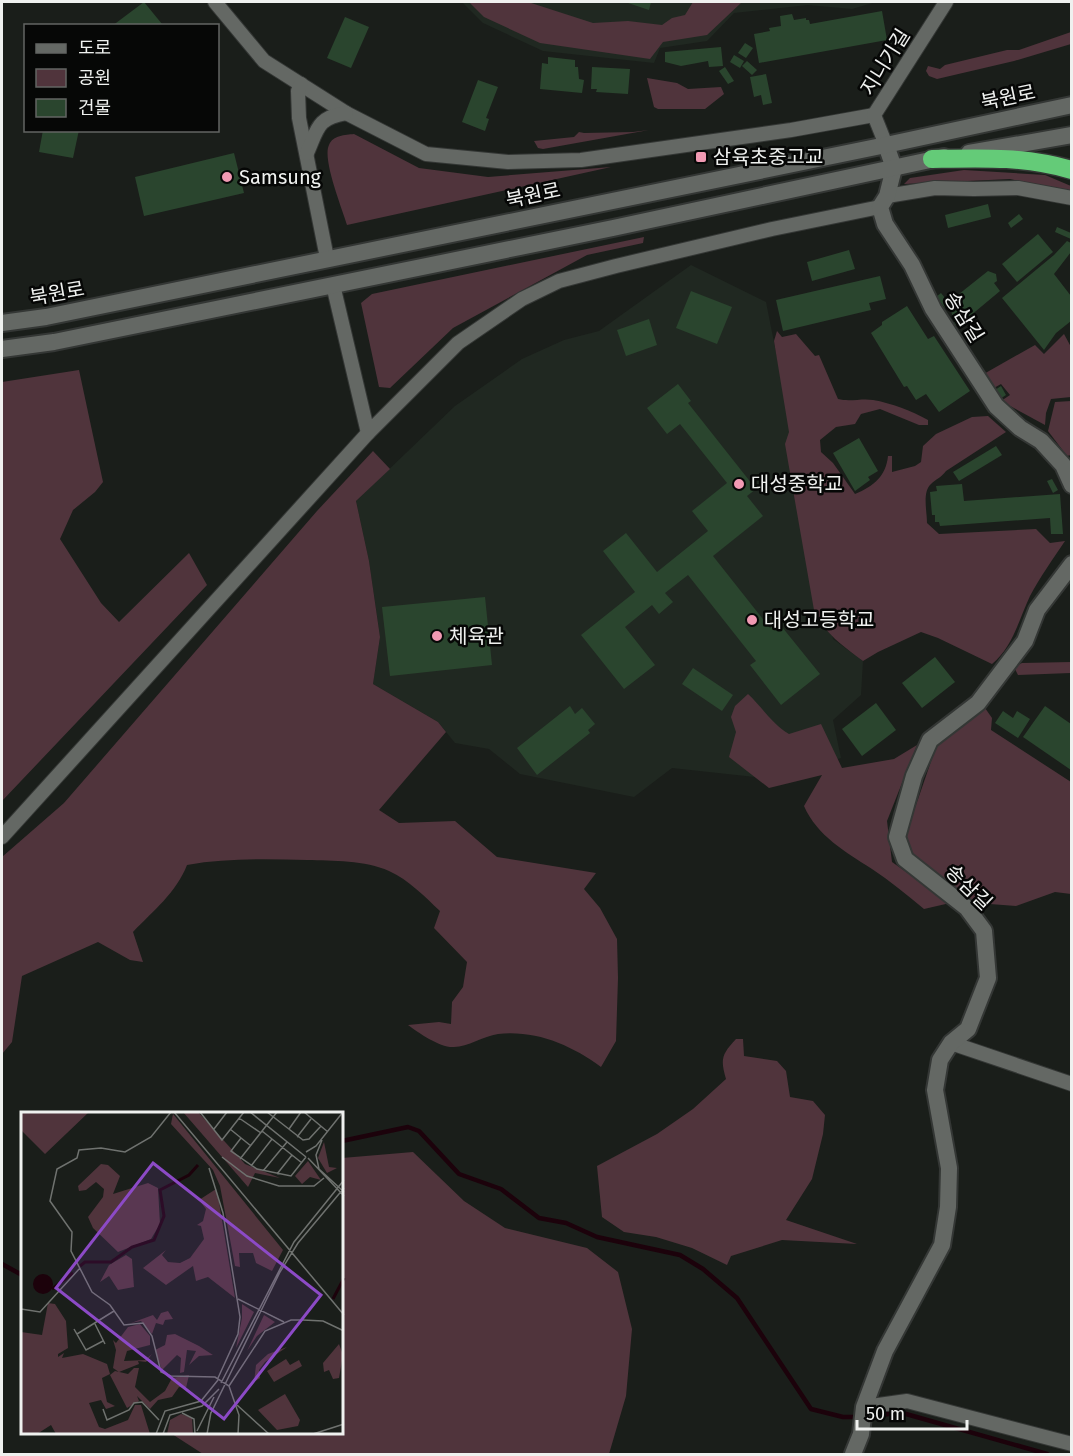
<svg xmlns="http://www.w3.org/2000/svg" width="1073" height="1456" font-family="'Fira Sans','Noto Sans KR',sans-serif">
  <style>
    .built { fill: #202821 }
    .green { fill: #50343c }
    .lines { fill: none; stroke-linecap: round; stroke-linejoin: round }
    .stream { stroke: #1c020b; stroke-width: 4.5 }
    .building { fill: #2a452e }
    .minor-casing { stroke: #343735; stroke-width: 16 }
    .tertiary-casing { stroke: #343735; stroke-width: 20 }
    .motorway-casing { stroke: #343735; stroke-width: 21 }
    .minor { stroke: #646864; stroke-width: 14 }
    .tertiary { stroke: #646864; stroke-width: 16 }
    .motorway { stroke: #64cb78; stroke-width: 18 }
    .poi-dot { fill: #f19ab3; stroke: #060706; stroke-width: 2 }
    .labels { text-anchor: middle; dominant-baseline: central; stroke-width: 5; stroke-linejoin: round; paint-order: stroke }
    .street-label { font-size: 20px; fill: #eff1ef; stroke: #060706 }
    .poi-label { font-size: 20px; fill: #eff1ef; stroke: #060706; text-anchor: start }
    .inset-river { fill: none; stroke: #1c020b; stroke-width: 3 }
    .inset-road { fill: none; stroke: #6f726f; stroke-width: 1.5 }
    .view { fill: #8c4ac6; fill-opacity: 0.15; stroke: #8c4ac6; stroke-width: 3 }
    .inset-edge { fill: none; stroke: #eff1ef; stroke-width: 3 }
  </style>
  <rect width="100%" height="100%" fill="#1a1e1a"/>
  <g class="built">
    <path d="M462,2H876L852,9L808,5L734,13L707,41L660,48L654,63L543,51L483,23Z"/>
    <path d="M691,265L766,302L833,639L863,661L861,695L833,720L841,758L773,779L672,768L634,797L520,774L489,749L455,743L438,722L373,684L380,637L369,561L356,501L455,406L522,359L564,340L599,331Z"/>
  </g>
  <g class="green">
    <path d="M469,2H528L593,23L628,21L662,25L672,18L685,15L693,2H742L707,35L663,42L650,59L540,43L484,17Z"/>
    <path d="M1071,32V44L1014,61L937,79L929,76L926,71L928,66L940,69L945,65L1007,50H1019Z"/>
    <path d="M647,78L677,83L688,89L721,87L724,94L705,109H658L654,107Z"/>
    <path d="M649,130L543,149L538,148L534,141L574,137L579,132L584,133L633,132Z"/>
    <path d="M354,134L419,168L488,177L611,167L347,225C342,208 322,159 329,145C333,135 345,135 354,134Z"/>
    <path d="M964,170L1045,175L1071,186V192L1010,179L904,184L910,178Z"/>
    <path d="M644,237L643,243L587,255L453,328L390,388L379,387L361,303L372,294Z"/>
    <path d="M777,331L782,337L796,334L815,356L819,355L838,399C850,402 862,398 873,400C891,403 912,411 928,420V425H919L880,409L861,414L855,424L836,427L820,440L821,452L833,463L855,494C874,486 886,476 888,456H892V472L915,466L921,462L923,446L936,434L972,417L988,416L1006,432L946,471C942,477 936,479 931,484C922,492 927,511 927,523L939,534L1036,529L1050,543L1065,541C1053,559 1040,577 1030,596C1019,619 1013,647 992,664L938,638L921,632L878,652L863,661C843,646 825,634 814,610L785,444L789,432L774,341Z"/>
    <path d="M1064,334L1071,347V397L1051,399L1046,413L1045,425L1001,401L1010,395L1001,384L992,389L982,375L1035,345L1044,354Z"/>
    <path d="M79,370L103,482L95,492L73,510L60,539L101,603L119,622L189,553L207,585L2,801V382Z"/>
    <path d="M1071,401V455L1067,456L1048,431L1055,402Z"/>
    <path d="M373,451L390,469L356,501L369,561L380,637L373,684L438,722L446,732L379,810L399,823L455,821L497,857L596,873L584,889L600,908L617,939L618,978L616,1041L601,1067C571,1045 536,1030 498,1034C483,1036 468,1047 454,1047C440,1048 419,1033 408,1025L439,1022L451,1024L452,1002L463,987L467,962L434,928L440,911C425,897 409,880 389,871C365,860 333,861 307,860C267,859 226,858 187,865C176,893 153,911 133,932L143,962L130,960L98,942L22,976L12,1042L2,1054V857L64,803L317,511Z"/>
    <path d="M1071,662V673L1018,675L1014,667L1022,663Z"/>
    <path d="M748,694C762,707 772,724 789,734L821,724L842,768L894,759L917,745L887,821L892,862L950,903L924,909C907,895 890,881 872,869C846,852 817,836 804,806L822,775L769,788L729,757L736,732L731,717L735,706Z"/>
    <path d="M985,708L992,718L991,730L1071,782V894L1055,892L1016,906L977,903L963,895L913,855L906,834L937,744Z"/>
    <path d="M736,1039H743L744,1056L777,1061L786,1071L790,1097L813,1101L825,1115L823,1134L812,1179L786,1220L857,1244L782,1240L731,1256L727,1265L692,1248L656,1237L624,1232L602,1217L597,1166L657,1134L693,1109L726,1079C720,1059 722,1054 736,1039Z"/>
    <path d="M413,1152L464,1201L505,1228L587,1248L618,1272L632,1329L626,1396L609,1454H203L172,1434H342V1158Z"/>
  </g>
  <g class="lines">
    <g class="stream">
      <path d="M342,1141L408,1127L419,1131L459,1174L501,1189L539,1218L566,1223L597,1237L680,1255L703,1269L737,1298L811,1409L843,1417H859"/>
      <path d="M2,1264L22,1275"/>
      <path d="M867,1418L899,1412L1047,1454"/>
    </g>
  </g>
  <g class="building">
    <path d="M144,2L162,24L112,26Z"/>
    <path d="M625,2H651L649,10Z"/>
    <path d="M882,11L887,40L759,63L754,34L770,31L769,28L781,26L780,16L792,14L794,20L806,18V20H809L810,24Z"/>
    <path d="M345,17L369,27L351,68L327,58Z"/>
    <path d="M745,43L753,48L746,58L738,53Z"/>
    <path d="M721,47L723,66L709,67L708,61L681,66L665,62V52Z"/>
    <path d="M734,55L744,61L740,68L730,62Z"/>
    <path d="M548,57L575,60V67H578L579,79L584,80L582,93L540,89L542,63L548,64Z"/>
    <path d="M747,61L757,70L752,75L742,66Z"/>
    <path d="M592,67L630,69L628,94L596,92L597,89H591Z"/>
    <path d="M725,67L734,81L728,84L719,71Z"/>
    <path d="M766,74L772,103L763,105L761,95L754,97L750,77Z"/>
    <path d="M478,80L498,87L486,118L489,119L485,131L462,122Z"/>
    <path d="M43,130H79L73,158L39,152Z"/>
    <path d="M234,153L244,193L144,216L135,177Z"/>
    <path d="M988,204L991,217L948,228L945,215Z"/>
    <path d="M1019,214L1023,219L1011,228L1008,223Z"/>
    <path d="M1057,227L1071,233V239L1055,232Z"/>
    <path d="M1038,234L1053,252L1017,282L1002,264Z"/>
    <path d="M1067,241L1071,243V252L1054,274L1071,296V321L1056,333L1044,350L1002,298L1054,255Z"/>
    <path d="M849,250L855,269L812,281L807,262Z"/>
    <path d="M988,271L996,274L997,281L994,283L1000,291L970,316L971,319L955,325L951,311L961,308L954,298Z"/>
    <path d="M880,276L886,299L869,303L871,310L783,331L776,300Z"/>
    <path d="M691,291L732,307L717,344L676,328Z"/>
    <path d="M941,293L950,304L945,308L936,297Z"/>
    <path d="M907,306L928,339L934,336L970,391L939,412L926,394L916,400L907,386L904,387L871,333L882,325V322Z"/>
    <path d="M649,319L657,345L626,356L617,330Z"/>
    <path d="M678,384L691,401L688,403L756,489L747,496L763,516L713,556L770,628L778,622L820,674L781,705L750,665L756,661L688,575L665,593L673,602L659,614L652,605L625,627L655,665L624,689L581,635L635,592L603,551L626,533L657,572L708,531L692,511L727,483L680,424L667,434L647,408Z"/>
    <path d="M1001,386L1006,395L1000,399L995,390Z"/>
    <path d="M859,438L878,471L868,477L870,480L855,491L833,453Z"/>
    <path d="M996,446L1002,455L959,481L953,472Z"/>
    <path d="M1052,479L1058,490L1053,493L1047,481Z"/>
    <path d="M962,484L964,501L1060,494L1063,534H1051L1050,518L940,526L939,522H935V515H932L930,492L937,491L936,486Z"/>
    <path d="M485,597L492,665L390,676L382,607Z"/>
    <path d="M935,657L955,682L922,708L902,683Z"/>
    <path d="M693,668L733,695L722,711L682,684Z"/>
    <path d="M876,703L896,730L862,756L842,729Z"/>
    <path d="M570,706L575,714L582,708L595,724L588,730L590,733L537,775L517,748Z"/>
    <path d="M1045,706L1071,724V770L1023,737Z"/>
    <path d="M1003,711L1013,718L1017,711L1030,719L1018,738L995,723Z"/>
  </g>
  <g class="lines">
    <defs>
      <g id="minor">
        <path d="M215,2L264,61L346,113L426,154L508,162L581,160L791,130L874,115"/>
        <path d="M301,84L298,91L299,118L327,258"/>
        <path d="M886,145L874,115L946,2"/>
        <path d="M307,153C318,128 317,118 346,113"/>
        <path d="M887,196L935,188L974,189L1018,188L1072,198"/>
        <path d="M333,285L368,433"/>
        <path d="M2,837L368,433L458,343L522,299L559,281L616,266L772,229L880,207"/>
        <path d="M951,1043L1072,1084"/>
        <path d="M864,1407L907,1401L1072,1444"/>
      </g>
      <g id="tertiary">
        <path d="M886,145L894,168L887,196L880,207L885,224L912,265L933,309L996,406L1020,428L1041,441L1063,465L1072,485"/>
        <path d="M969,153L1072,135"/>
        <path d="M2,323L46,317L886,145L1072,105"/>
        <path d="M2,349L54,342L613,228L944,157"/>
        <path d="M853,1454L861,1434L864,1407L885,1351L942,1245L948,1207L949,1168L935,1090L940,1060L951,1043L968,1029L988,978L984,931L967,908L905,859L897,837L914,776L930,740L978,703L1025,641L1037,610L1072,564"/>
      </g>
      <path id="motorway" d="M932,159C981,158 1024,156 1072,170"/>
    </defs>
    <use href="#minor" class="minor-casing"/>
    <use href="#tertiary" class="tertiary-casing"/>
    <use href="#motorway" class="motorway-casing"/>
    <use href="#minor" class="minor"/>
    <use href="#tertiary" class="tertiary"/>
    <use href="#motorway" class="motorway"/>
  </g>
  <g class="poi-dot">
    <rect x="695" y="151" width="12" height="12" rx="3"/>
    <circle cx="227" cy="177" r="6"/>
    <circle cx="739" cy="484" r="6"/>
    <circle cx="752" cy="620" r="6"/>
    <circle cx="437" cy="636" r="6"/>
  </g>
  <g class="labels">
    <g class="street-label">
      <text transform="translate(885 62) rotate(-58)">지니기길</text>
      <text transform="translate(1008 97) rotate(-12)">북원로</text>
      <text transform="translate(533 195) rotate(-12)">북원로</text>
      <text transform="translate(57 293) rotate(-10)">북원로</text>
      <text transform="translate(964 317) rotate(58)">송삼길</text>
      <text transform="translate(969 887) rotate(44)">송삼길</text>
    </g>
    <g class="poi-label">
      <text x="713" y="157">삼육초중고교</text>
      <text x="239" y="177">Samsung</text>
      <text x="751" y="484">대성중학교</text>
      <text x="764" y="620">대성고등학교</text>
      <text x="449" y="636">체육관</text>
    </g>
  </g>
  <g transform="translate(21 1112)">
    <rect width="322" height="322" fill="#1a1e1a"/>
    <path d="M0,0H68L24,42L0,18ZM162,0H177L224,52L259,66L234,61L227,75ZM152,2L262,138L251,159L235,151L232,141H218L219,155L214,154L199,74L192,58L150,12ZM303,30L308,55L316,56L306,61L297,46ZM287,49L300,68L289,65L281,72L274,64ZM80,52L87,53L99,64L92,82L127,71L137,76L139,112L130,127L97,140L72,116L67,105L82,85L83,77L75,70L65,78L58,79L57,74ZM195,77L198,90L214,186L187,165L175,169L172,154L145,173L122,156L145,138L141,143L147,150L159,151L169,146L183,127L180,114L176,113L182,109L185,97L178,88ZM105,143L111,147L113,175L97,178L88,164L79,170L88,153ZM27,191L34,192L45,209L47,236L37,242V245L43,241L41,246L62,242L86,252L89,262L81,266L86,290L94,294L85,297L80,288L68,291L78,315L84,317L107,308L114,293H120L129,322H35L30,313L16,322H0V220L21,223ZM221,192L233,200L215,236L221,206ZM147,199L152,207L144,208L142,213L135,211L131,222L120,209L110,211L132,203L136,208L140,201ZM243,203L254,210L236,224L226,239ZM119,212L129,224V233L106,239L103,249L124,248L131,242L125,250L117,249L118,252L98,260L92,256L95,238L92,228L95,231L107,215ZM154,222L178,234L192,243L178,244L168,253L175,239L166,238L163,260L159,261L160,246L156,243L141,258L134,238L144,233L146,223ZM318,232L322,243L318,266L312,267L308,258L303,260L302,251ZM266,235L244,250L238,258L239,266L233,270L235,253L247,242ZM265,247L269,253L278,248L281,254L253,270L246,259ZM113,256H118L114,275L129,290L144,279L151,266L168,263L165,276L158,275L151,285L137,288L129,297L116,284L118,289L106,296L89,263L94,259L107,262ZM264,282L279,308L277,314L256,318L237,298ZM160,302L171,306L172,322H146L149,308Z" fill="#50343c"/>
    <path d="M12 172a10 10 0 1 1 20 0a10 10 0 1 1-20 0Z" fill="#1c020b"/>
    <path class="inset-river" d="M59,154L64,150H90L111,135L133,128L143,104L139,78L168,63L177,53M31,177L52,161M312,187L323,166"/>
    <path class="inset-road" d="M150,0L130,25L104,40L80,36L58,38L56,46L36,57L29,89L51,120L50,139L71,180L89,193L103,213L122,211L131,224L140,260L150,264L194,265L208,274L218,303L217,322M153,0L323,203M179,0L201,28L223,0M229,0L285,45M246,0L282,28L288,27L300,14M283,0L307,20M218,6L240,21M193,17L206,0M209,17L230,34M268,17L280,0M241,19L281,51M276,25L290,7M220,26L210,39L236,57L270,64L285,45M285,40L295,34L322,0M201,45L226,64L258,74H293L303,66M287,46L323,84M219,47L256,0M230,54L251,27M188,56L202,101L219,205L217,222L197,266M298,57L323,80M298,57L295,43L301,28M242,59L266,30M256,62L271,43M217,187L263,210M0,197L19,200L59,156M74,212L84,232M53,217L65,238L82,229M56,222L93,199M200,271L273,130L323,68M208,274L244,219L270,208H282L302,209L323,219M216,293L248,322M82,297L86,308L108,298L113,291L121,290L138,308M161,301L173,307L174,322M190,301L259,160L277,131L323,76M176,319L193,285M135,322L144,299L180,289L197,268M142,322L149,303L181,294L198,277M186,322L190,300M292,322L323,312"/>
    <path class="view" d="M132,51L300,183L203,307L35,176Z"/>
    <rect width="322" height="322" class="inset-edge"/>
  </g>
  <rect width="1073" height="1456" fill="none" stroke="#eff1ef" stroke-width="6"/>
  <rect x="24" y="24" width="195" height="108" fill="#060706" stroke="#636563" stroke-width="1.5"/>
  <rect x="36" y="44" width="30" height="9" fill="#646864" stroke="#636563" stroke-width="1.5"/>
  <text x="78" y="54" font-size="18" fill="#eff1ef">도로</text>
  <rect x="36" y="69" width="30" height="18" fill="#50343c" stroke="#636563" stroke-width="1.5"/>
  <text x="78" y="84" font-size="18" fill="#eff1ef">공원</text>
  <rect x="36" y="99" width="30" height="18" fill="#2a452e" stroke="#636563" stroke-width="1.5"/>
  <text x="78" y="114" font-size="18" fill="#eff1ef">건물</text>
  <path d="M857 1420v9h110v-9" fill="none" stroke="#eff1ef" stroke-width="3"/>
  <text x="866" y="1420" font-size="18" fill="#eff1ef" stroke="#060706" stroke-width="4.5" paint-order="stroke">50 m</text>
</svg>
